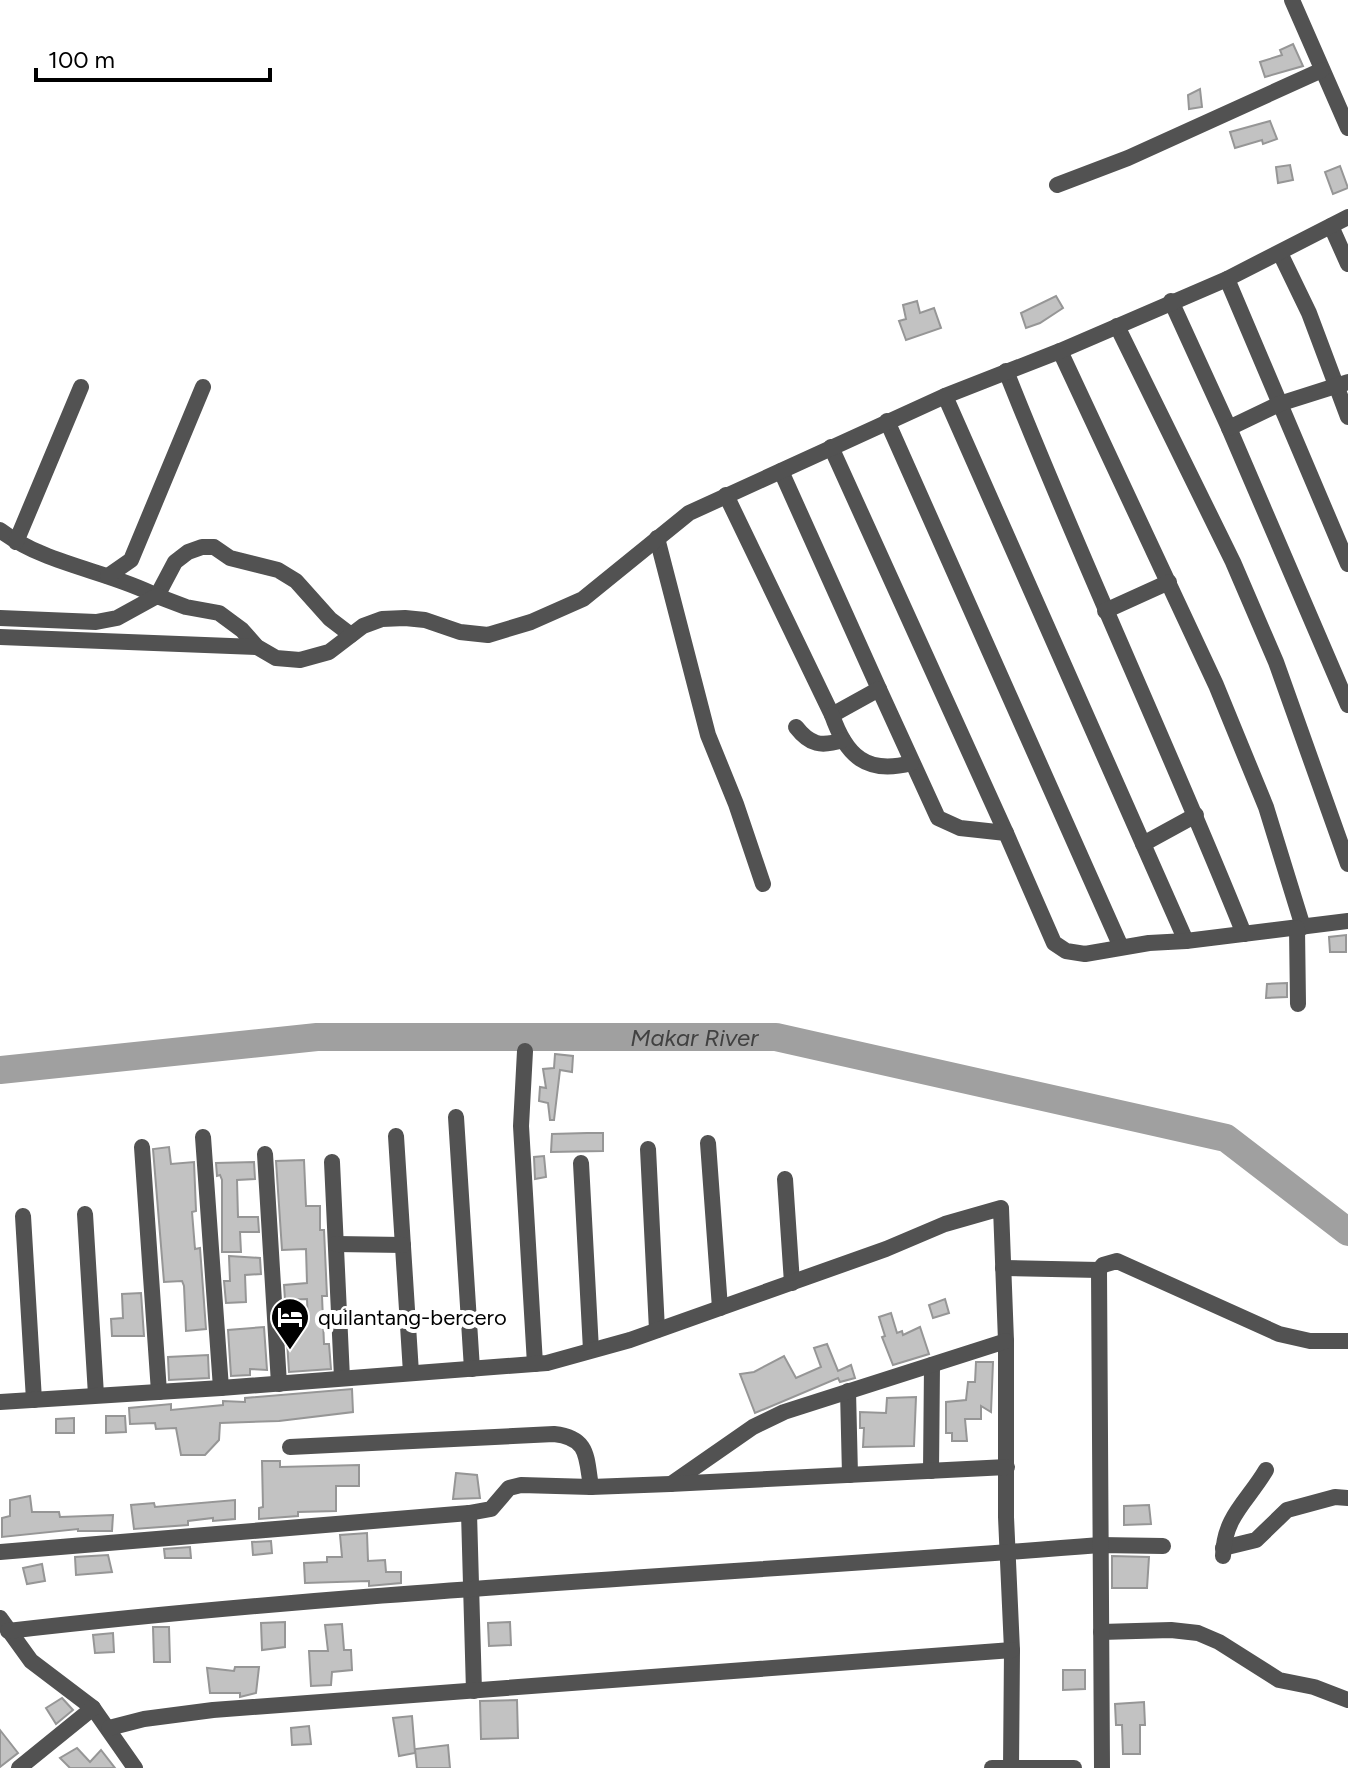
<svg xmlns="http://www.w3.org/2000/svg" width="1348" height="1768" font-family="Figtree,sans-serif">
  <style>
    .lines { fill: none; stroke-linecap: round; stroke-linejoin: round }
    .river { stroke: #a0a0a0; stroke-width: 28 }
    .building { fill: #c2c2c2; stroke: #969696; stroke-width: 2 }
    .street { stroke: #525252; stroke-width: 16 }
    .labels { text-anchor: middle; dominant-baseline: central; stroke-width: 8; stroke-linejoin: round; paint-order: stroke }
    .poi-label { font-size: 22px; fill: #000; stroke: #fff; text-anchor: start }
    .water-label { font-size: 24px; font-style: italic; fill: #414141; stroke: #fff }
  </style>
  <rect width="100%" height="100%" fill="#fff"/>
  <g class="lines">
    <path class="river" id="s1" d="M0,1070L317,1037H776L1226,1138L1348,1232"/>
  </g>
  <g class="building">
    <path d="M1293,44L1303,66L1265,77L1260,62L1282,55L1280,50Z"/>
    <path d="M1200,89L1202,107L1189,109L1188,95Z"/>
    <path d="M1270,121L1277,139L1263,144L1262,140L1235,148L1230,132Z"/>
    <path d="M1290,165L1293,180L1278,183L1276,167Z"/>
    <path d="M1340,166L1348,188L1333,194L1325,172Z"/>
    <path d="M1056,296L1063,308L1040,323L1026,328L1021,313Z"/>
    <path d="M917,301L920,313L934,308L941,328L906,340L899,321L906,319L903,305Z"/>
    <path d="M1346,935V952H1330L1329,937Z"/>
    <path d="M1287,983V997L1266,998L1267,984Z"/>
    <path d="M555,1054L573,1056L572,1072L560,1070L554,1120H550L548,1103L539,1101L540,1087L546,1088L543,1069L554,1068Z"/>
    <path d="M587,1133H603V1151L551,1152L552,1134Z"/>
    <path d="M169,1147L171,1164L194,1162L196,1211L192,1212L195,1249L200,1248L206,1329L186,1331L184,1286L182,1281L164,1282L153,1149Z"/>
    <path d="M544,1156L546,1177L535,1179L534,1157Z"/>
    <path d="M304,1160L306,1206H320V1230H324L327,1296H322L324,1344H329L331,1369L289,1372L286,1326L288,1324L308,1323L307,1299L285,1300L284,1285L307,1283L306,1249L282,1250L276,1161Z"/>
    <path d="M254,1162L255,1179L237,1180L238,1217H258L259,1232H240L241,1252H222V1180L220,1175L217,1176L216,1163Z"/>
    <path d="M229,1256L260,1258L261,1274L245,1275L246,1302L226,1303L224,1281H230Z"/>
    <path d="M141,1293L144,1336H112L111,1319L123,1318L122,1294Z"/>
    <path d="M945,1299L949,1313L933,1318L929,1305Z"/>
    <path d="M891,1313L897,1333L902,1331L903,1335L920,1327L929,1354L893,1365L882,1337L885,1336L879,1317Z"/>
    <path d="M264,1327L267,1370L250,1369V1375L231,1376L228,1330Z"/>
    <path d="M827,1344L838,1371L851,1365L855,1378L840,1382L838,1378L755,1413L740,1374L754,1372L784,1356L796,1378L821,1367L814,1348Z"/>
    <path d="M208,1355L209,1378L169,1380L168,1357Z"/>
    <path d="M976,1362H993L991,1412L981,1406V1419H965L967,1441H952V1433H946V1402L966,1400L968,1382H975Z"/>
    <path d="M352,1389L353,1412L279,1421L220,1423L219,1440L205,1455H181L176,1428L156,1429L155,1423L130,1424L129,1408L171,1404V1410L223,1405V1401L245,1402V1398Z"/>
    <path d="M916,1397L914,1446L863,1447L864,1428H860V1412L886,1413L887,1398Z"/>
    <path d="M106,1416H125L126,1432L106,1433Z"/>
    <path d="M74,1418V1433H56V1419Z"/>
    <path d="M262,1461H280V1467L359,1465V1486H336V1511L298,1512V1516L259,1519V1508L263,1507Z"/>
    <path d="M456,1473L477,1475L480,1498L453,1499Z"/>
    <path d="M30,1496L32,1512H59L60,1517L113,1515L112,1531H78V1529L2,1537V1518L10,1516V1500Z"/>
    <path d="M235,1500V1519L213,1521V1518L188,1521V1525L134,1529L131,1505L154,1503L155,1507Z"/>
    <path d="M1149,1505L1151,1524L1124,1525V1506Z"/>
    <path d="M367,1533L368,1561L385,1560L386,1572H401V1583L369,1586V1581L305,1583L304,1563L327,1562V1557H342L340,1535Z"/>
    <path d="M271,1541L272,1553L253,1555L252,1542Z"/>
    <path d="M190,1547L191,1558H165L164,1549Z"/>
    <path d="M108,1555L112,1572L76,1575L75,1557Z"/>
    <path d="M1112,1556L1149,1557L1147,1588H1112Z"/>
    <path d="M42,1564L45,1581L27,1584L23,1568Z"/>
    <path d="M285,1622V1647L262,1650L261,1623Z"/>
    <path d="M510,1622L511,1645L489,1646L488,1623Z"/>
    <path d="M342,1624L344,1650H351L352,1670L332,1672L331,1685L311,1686L309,1651H328L325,1625Z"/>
    <path d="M153,1627H169L170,1662H154Z"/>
    <path d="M113,1633L114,1652L95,1653L93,1635Z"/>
    <path d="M235,1667H259L256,1693L240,1697V1693H210L207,1668L234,1671Z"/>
    <path d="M1063,1670H1085V1689L1063,1690Z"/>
    <path d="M62,1698L73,1710L56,1724L46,1708Z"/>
    <path d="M517,1700L518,1738L481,1739L480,1701Z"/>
    <path d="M1144,1702L1145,1725H1140V1754H1123L1122,1725H1116L1115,1704Z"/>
    <path d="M412,1716L415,1753L399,1756L393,1718Z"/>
    <path d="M309,1726L311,1744L292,1745L291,1728Z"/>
    <path d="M0,1730L18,1753L0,1767Z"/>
    <path d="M448,1745L450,1768H417L415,1749Z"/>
    <path d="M77,1748L90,1762L101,1750L115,1768H70L60,1758Z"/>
  </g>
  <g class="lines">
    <g class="street">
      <path d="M1292,0L1348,128"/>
      <path d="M1057,185L1128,158L1322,70"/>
      <path d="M1331,226L1348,264"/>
      <path d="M1280,253L1309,313L1348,417"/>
      <path d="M1227,279L1348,564"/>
      <path d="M1171,301L1229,428L1348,705"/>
      <path d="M1117,326L1233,562L1276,662L1348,864"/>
      <path d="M1060,351L1216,685L1266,807L1303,927"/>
      <path d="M1006,371C1081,561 1168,745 1244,934"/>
      <path d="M945,396L1186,941"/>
      <path d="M887,421L1121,947"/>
      <path d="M1229,428L1279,404L1348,382"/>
      <path d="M831,447L1006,833"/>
      <path d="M781,471L879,689"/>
      <path d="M726,495L832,715L879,689L938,818L960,828L1006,833L1054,943L1066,951L1085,954L1149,943L1186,941L1348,921"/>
      <path d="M0,530C46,565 106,570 157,596L175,562L188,552L202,547H214L230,558L278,570L296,581L330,619L351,635"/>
      <path d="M657,538L708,735L736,804L763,884"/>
      <path d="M16,542L81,387"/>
      <path d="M108,576L131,560L203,387"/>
      <path d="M1105,611L1169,582"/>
      <path d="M0,618L96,622L117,618L157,596L186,607L219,613L242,630L257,647L276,658L300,660L329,652L363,626L382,619L405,618L425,620L460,632L488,635L531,622L583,599L689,513L945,396L1060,351L1227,279L1348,217"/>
      <path d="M0,637L257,647"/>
      <path d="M832,715C846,756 867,775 911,763"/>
      <path d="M796,727C810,745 821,747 843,740"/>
      <path d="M1143,844L1196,815"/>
      <path d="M1297,928L1298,1004"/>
      <path d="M525,1051L521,1126L535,1364"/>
      <path d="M456,1117L472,1369"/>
      <path d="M396,1136L411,1373"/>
      <path d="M203,1137L221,1388"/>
      <path d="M708,1143L720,1308"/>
      <path d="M142,1147L159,1392"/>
      <path d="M648,1149L657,1330"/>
      <path d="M265,1154L279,1384"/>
      <path d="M332,1162L342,1378"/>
      <path d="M581,1163L591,1350"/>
      <path d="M785,1179L792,1283"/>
      <path d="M85,1214L96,1395"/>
      <path d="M23,1216L34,1400"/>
      <path d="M336,1244L403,1245"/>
      <path d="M1003,1268L1099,1270"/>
      <path d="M848,1391L850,1475"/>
      <path d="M0,1402L221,1388L547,1363L630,1340L886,1249L945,1224L1001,1208L1006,1341V1517L1012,1650L1011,1768"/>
      <path d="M290,1447L554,1434C589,1438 586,1456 591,1487"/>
      <path d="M931,1471L932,1365"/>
      <path d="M671,1484L753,1427L784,1412L1006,1341"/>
      <path d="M469,1513L491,1509L509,1488L521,1485L591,1487L670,1484L1007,1467"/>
      <path d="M1223,1548L1256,1540L1287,1510L1335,1497L1348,1498"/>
      <path d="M0,1552L469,1513L474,1691"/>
      <path d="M1223,1556C1224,1516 1248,1501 1266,1470"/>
      <path d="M0,1618L31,1661L93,1708L135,1768"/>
      <path d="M8,1631C371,1589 736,1574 1100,1545L1163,1546"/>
      <path d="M1101,1632L1171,1630L1198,1633L1219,1642L1279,1680L1314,1687L1348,1700"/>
      <path d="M109,1728L144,1719L213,1710L1012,1650"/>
      <path d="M19,1768L93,1708"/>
      <path d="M992,1768H1074"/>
      <path d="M1102,1768L1099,1270L1103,1265L1117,1261L1279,1334L1310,1341H1348"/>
    </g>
  </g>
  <defs>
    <symbol id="hotel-pin" viewBox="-11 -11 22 30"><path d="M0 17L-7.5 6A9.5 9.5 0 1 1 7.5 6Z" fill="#000" stroke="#fff"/><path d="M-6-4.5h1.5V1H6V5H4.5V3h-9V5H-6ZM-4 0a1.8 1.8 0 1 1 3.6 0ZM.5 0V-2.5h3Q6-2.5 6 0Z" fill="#fff"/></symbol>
  </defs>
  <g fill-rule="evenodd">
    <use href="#hotel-pin" x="268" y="1295" width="44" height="60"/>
  </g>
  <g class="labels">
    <g class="poi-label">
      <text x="318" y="1317">quilantang-bercero</text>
    </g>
    <g class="water-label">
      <text stroke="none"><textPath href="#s1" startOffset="696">Makar River</textPath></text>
    </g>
  </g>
  <path d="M36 68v12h234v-12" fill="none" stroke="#000000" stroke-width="4"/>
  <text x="48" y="68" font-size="24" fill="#000000" stroke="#ffffff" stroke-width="6" paint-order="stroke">100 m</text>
</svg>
